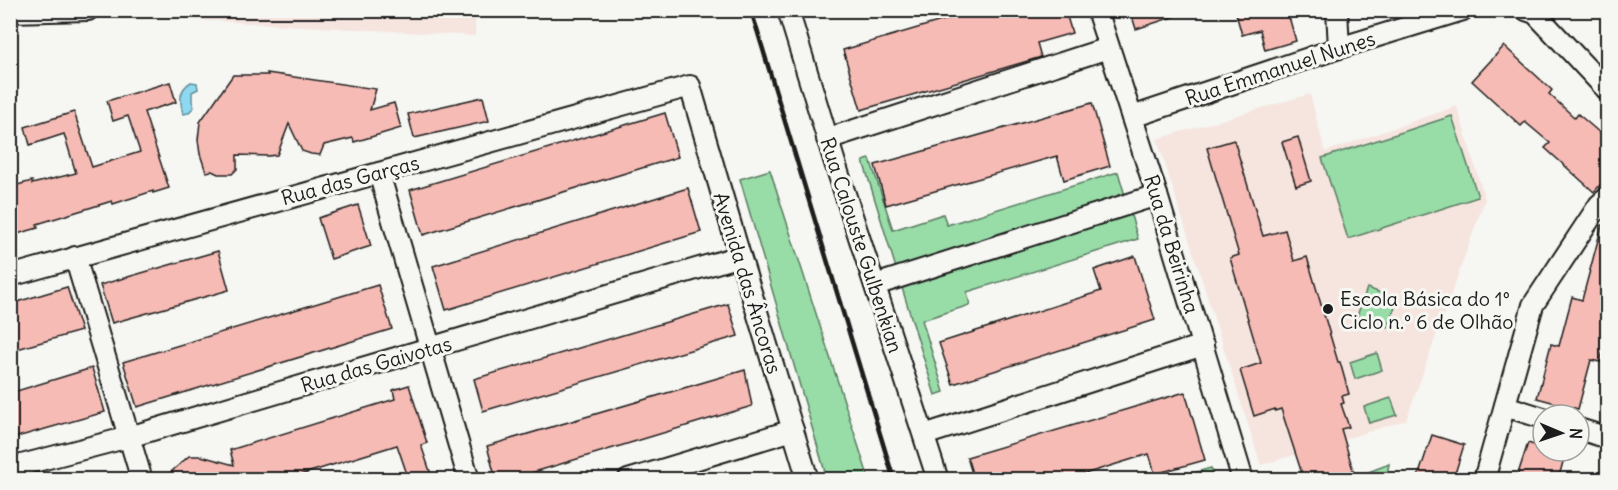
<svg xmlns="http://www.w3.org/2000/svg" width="1618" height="490" font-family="Delius,sans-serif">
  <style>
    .built { fill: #f6e4df }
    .green { fill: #98dca7; stroke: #5a7c62; stroke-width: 1.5 }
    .water { fill: #8ed9ef; stroke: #608d9b; stroke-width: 1.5 }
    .building { fill: #f6bbb4; stroke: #1c1c1c; stroke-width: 1.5 }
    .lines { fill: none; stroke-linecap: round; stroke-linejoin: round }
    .minor-casing { stroke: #1c1c1c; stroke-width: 24 }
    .minor { stroke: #f6f6f2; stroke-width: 20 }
    .rail { stroke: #1c1c1c; stroke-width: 4.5 }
    .poi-dot { fill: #1c1c1c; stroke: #f6f6f2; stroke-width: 2 }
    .labels { text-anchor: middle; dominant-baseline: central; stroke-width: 6; stroke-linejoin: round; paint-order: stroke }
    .street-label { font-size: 20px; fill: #1c1c1c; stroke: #f6f6f2 }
    .poi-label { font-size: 20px; fill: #1c1c1c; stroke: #f6f6f2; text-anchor: start }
  </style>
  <rect width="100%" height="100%" fill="#f6f6f2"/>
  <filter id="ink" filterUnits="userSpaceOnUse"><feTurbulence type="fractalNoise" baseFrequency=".0167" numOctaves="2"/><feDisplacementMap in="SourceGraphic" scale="12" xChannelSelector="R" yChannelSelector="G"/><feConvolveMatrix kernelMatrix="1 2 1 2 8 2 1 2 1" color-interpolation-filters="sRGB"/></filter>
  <g filter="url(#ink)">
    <g class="built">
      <path d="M43,11H556L508,17H475V36Z"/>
      <path d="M1310,94L1325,152L1457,106L1485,199L1406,420L1261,465L1157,139Z"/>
    </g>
    <g class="green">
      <path d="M1452,116L1478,197L1348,239L1322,158Z"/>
      <path d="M870,159L893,230L943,214L947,225L1118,172L1138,239L967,292L970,305L922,320L944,392L935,395L863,161Z"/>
      <path d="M770,170L869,479H827L740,179Z"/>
      <path d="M1367,288L1398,299L1388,327L1357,316Z"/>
      <path d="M1377,353L1382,370L1355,379L1350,362Z"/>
      <path d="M1391,398L1397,415L1369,423L1364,407Z"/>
      <path d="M1389,464L1386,479H1363L1361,475Z"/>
      <path d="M1211,468L1214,479H1172Z"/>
    </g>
    <path class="water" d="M191,82L197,83L198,89L192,92V101L194,107L188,113L183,114C180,101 178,90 191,82Z"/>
    <g class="building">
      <path d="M964,10H1065L1072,33L1037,43L1041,57L861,110L843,50L965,14Z"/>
      <path d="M1130,10H1182V14L1136,29Z"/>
      <path d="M1235,10H1287L1296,41L1265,50L1260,30L1242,35Z"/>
      <path d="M1504,46L1552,90L1549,94L1575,118L1578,114L1608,140V176L1594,192L1545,148L1550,143L1525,122L1521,126L1472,81Z"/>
      <path d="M267,73L376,89L370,110L394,103L401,128L354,142L353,138L324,145L320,155L311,154L302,151L289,124L277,155L268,156L237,155V169L232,174H218L212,171L206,172L200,154L198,140L200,122L233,75H268Z"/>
      <path d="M170,82L176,102L144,112L169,188L153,193V191L113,204L112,201L37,224L38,228L10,236V187L32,181V184L76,173L64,134L30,145L25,127L74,112L92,167L140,152L128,116L113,121L107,101Z"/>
      <path d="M483,97L489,121L414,138L408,114Z"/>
      <path d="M1092,103L1110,166L1064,180L1057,156L886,205L875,165Z"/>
      <path d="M665,113L678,157L423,235L410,190Z"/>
      <path d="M1298,137L1311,181L1296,186L1282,142Z"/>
      <path d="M1234,140L1263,236L1285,230L1294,261L1307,257L1338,362H1340L1349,394L1342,396L1344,403L1341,404L1349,427L1341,429L1356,480H1304L1281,409L1275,411V409L1254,416L1240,370L1261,363L1230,258L1239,255L1207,148Z"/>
      <path d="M688,188L701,232L446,310L433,266Z"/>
      <path d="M358,205L371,246L331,259L318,218Z"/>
      <path d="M1602,225L1608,226V336L1600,362L1591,360L1578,409L1537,398L1551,344L1559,346L1572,297L1582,300Z"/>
      <path d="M218,251L229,290L112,323L100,285Z"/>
      <path d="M1135,256L1155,320L953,384L939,343L1101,291L1094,270Z"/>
      <path d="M378,285L392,329L137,407L123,362Z"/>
      <path d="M67,287L81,331L10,351V304Z"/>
      <path d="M728,304L738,336L483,411L474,379Z"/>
      <path d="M92,368L105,412L10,439V393Z"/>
      <path d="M745,370L752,406L508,480H496L487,446Z"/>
      <path d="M409,385L427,443L421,445L433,480H409L397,445L284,480H162L189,456H201L234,465L230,450L395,399L393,390Z"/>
      <path d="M1185,392L1205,460L1155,474L1149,454L1065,480H974L967,457Z"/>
      <path d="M1432,435L1464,445L1453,480H1417Z"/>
      <path d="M1528,443L1543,448V451H1554L1565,455L1558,480H1516Z"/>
    </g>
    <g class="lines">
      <defs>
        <g id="minor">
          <path d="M788,10L834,160L938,480"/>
          <path d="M1097,10L1157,195L1243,480"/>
          <path d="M1337,10L1339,48"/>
          <path d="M1526,10L1535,13L1608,91"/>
          <path d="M10,12L88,10"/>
          <path d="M1132,117L1339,48L1463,10"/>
          <path d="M827,139L1108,48"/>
          <path d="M379,173L469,480"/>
          <path d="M75,257L142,480"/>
          <path d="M10,276L690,86L740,256L808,480"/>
          <path d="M875,285L1157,195"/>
          <path d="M1505,406L1543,418"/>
          <path d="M1579,429L1608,438"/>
          <path d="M924,435L1203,345"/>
          <path d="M10,468L129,437L740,256"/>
          <path d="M628,480L793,430"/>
          <path d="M1484,480L1533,305L1599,205L1608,197"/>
        </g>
      </defs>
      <use href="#minor" class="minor-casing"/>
      <use href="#minor" class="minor"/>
      <path class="rail" d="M751,10L894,480"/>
    </g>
  </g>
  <circle class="poi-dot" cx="1328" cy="309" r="6"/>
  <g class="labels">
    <g class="street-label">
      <text transform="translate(1280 68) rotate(-18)">Rua Emmanuel Nunes</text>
      <text transform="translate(350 180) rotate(-15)">Rua das Garças</text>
      <text transform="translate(1172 244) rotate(73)">Rua da Beirinha</text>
      <text transform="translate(862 245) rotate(72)">Rua Calouste Gulbenkian</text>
      <text transform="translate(748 283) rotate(73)">Avenida das Âncoras</text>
      <text transform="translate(376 364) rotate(-16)">Rua das Gaivotas</text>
    </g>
    <g class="poi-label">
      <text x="1340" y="298">Escola Básica do 1º<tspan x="1340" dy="23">Ciclo n.º 6 de Olhão</tspan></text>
    </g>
  </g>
  <rect width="1618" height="490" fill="none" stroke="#f6f6f2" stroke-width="36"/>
  <rect x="18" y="18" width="1582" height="454" fill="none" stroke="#1c1c1c" stroke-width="2" filter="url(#ink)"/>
  <g transform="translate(1561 433) rotate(92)"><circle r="28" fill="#f6f6f2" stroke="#9f9f9c" stroke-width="1.5"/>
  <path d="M0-4.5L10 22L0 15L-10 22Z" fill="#1c1c1c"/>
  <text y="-9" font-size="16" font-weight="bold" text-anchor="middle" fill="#1c1c1c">N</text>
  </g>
</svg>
